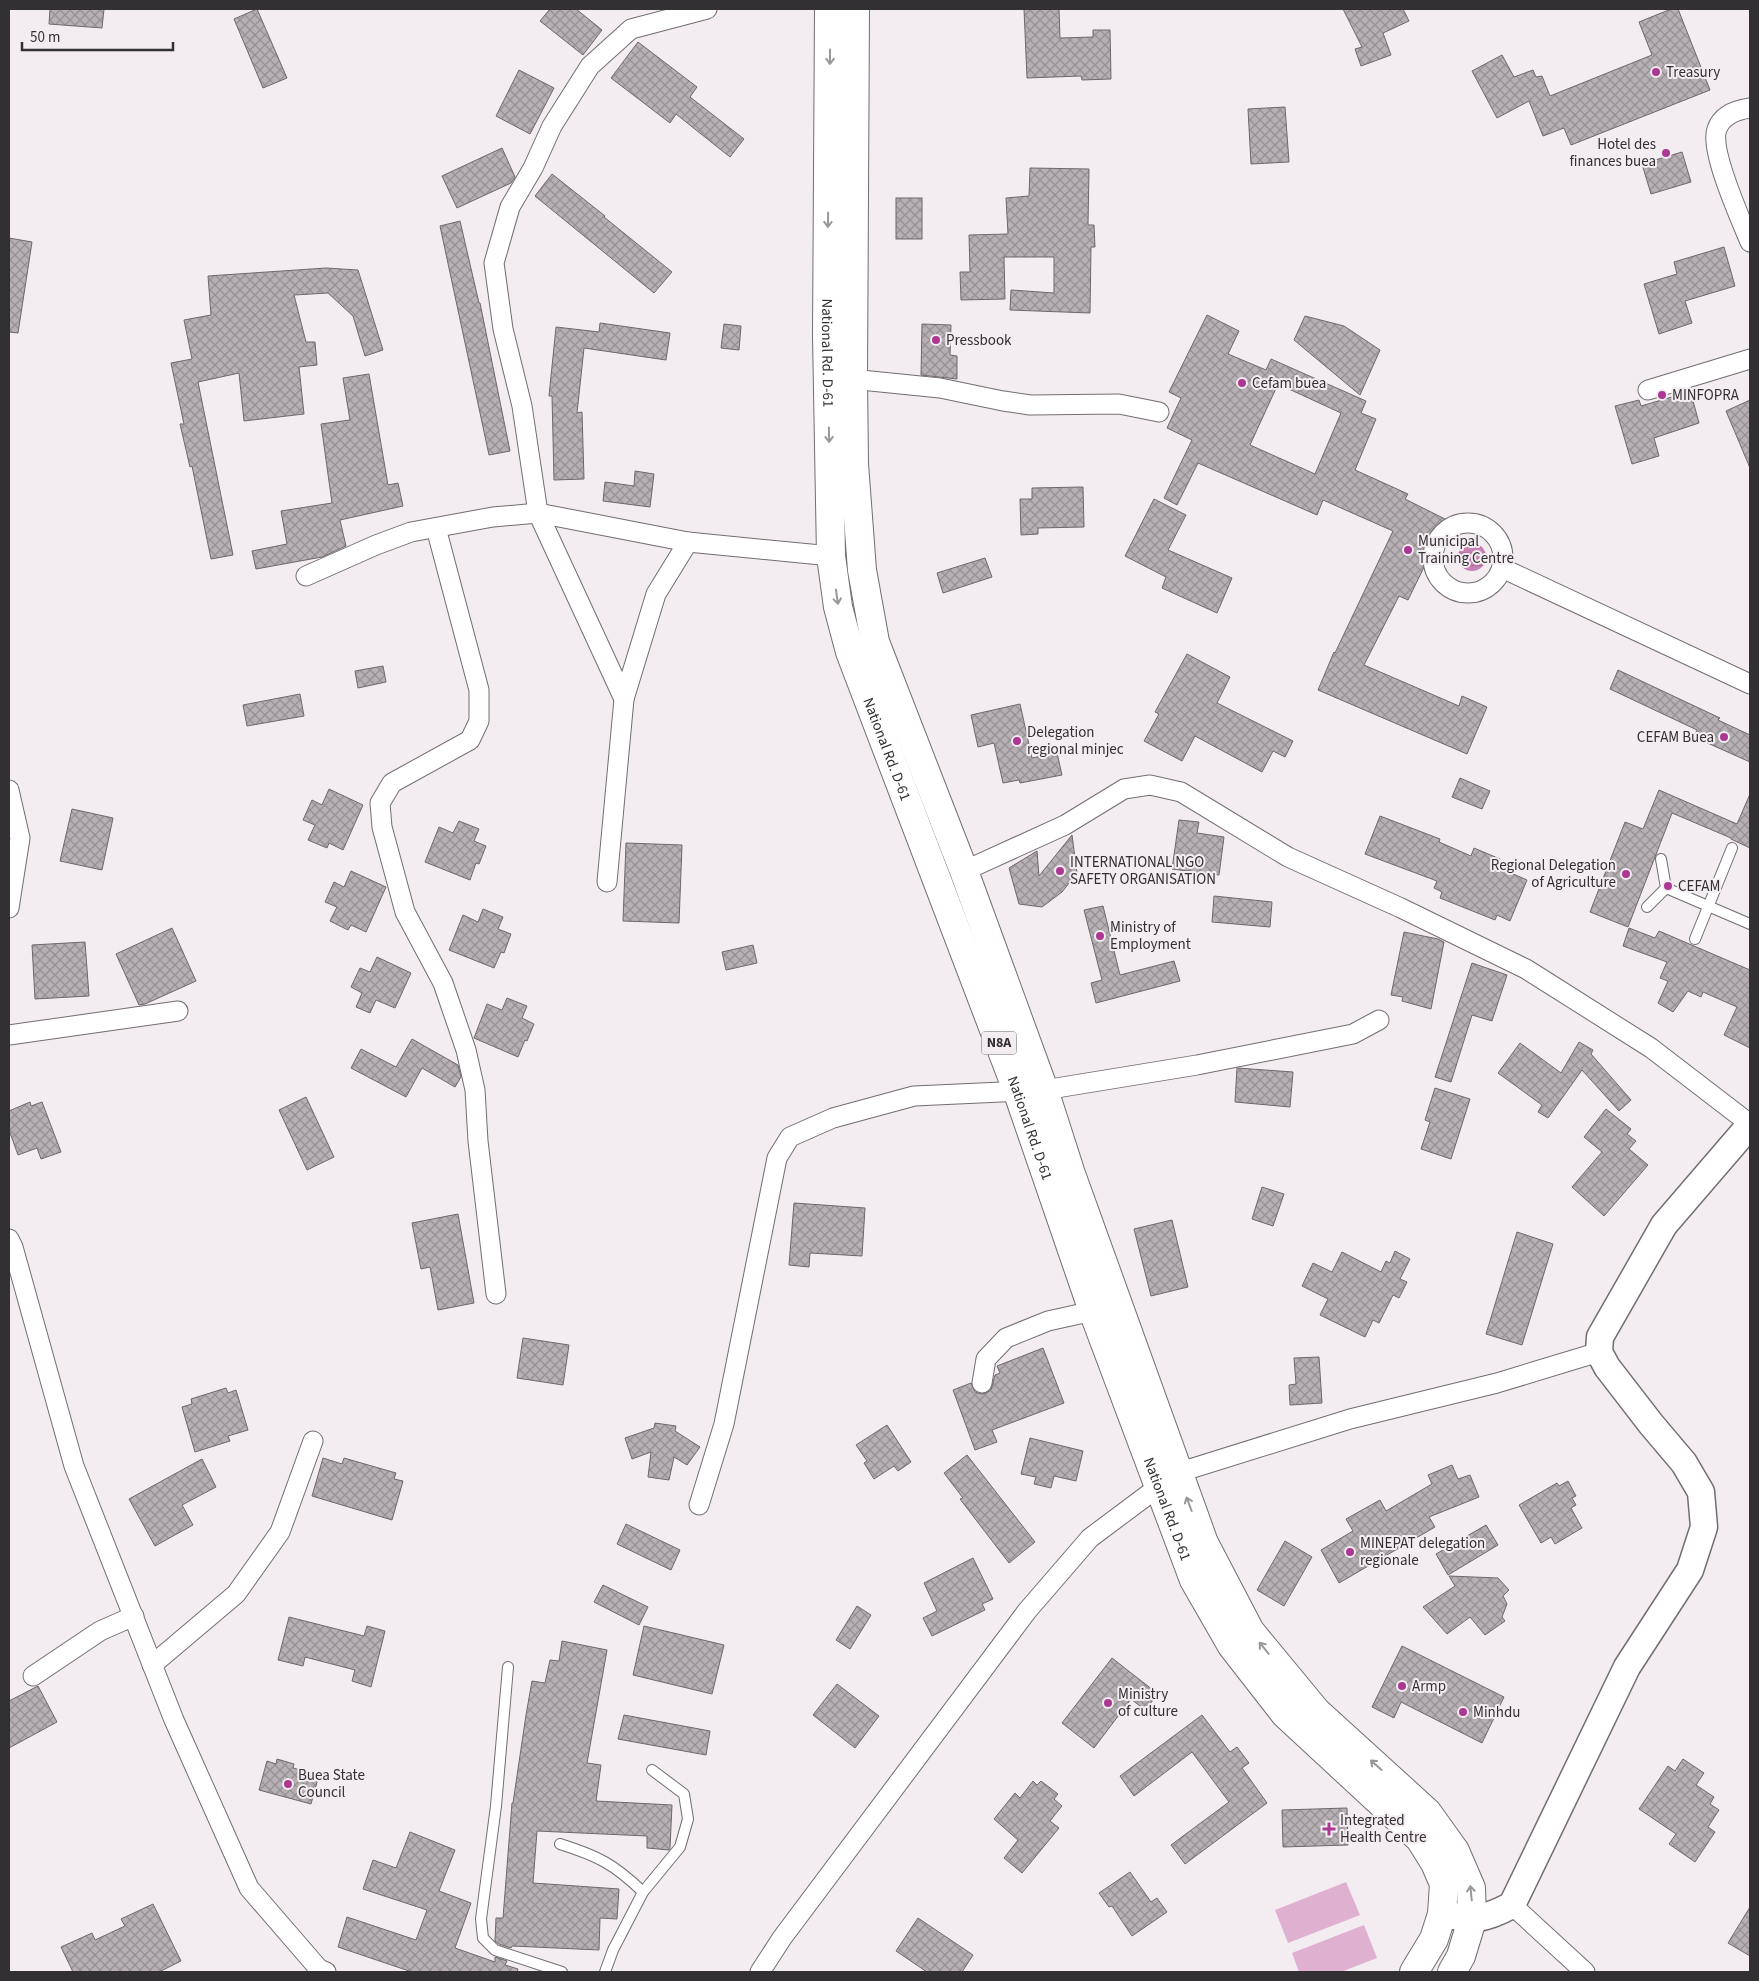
<svg xmlns="http://www.w3.org/2000/svg" width="1759" height="1981" font-family="'Source Sans 3',sans-serif">
  <style>
    .park { fill: #e0b0d1 }
    .water { fill: url(#water-rules) }
    .building { fill: url(#building-cross-hatch); stroke: #6d686b; fill-rule: evenodd }
    .lines { fill: none; stroke-linecap: round; stroke-linejoin: round }
    .lane-casing { stroke: #726d71; stroke-width: 12 }
    .street-casing { stroke: #726d71; stroke-width: 21 }
    .secondary-casing { stroke: #726d71; stroke-width: 29 }
    .highway-casing { stroke: #726d71; stroke-width: 30 }
    .lane { stroke: #fff; stroke-width: 10 }
    .street { stroke: #fff; stroke-width: 19 }
    .secondary { stroke: #fff; stroke-width: 26 }
    .highway { stroke: #fff; stroke-width: 28 }
    .oneway { stroke: #989898 }
    .poi-dot { fill: #ab3892; stroke: #f3edf1; stroke-width: 2 }
    .labels { text-anchor: middle; dominant-baseline: central; stroke-width: 4; stroke-linejoin: round; paint-order: stroke }
    .shield { fill: #f3edf1; stroke: #6c696b; stroke-width: 1 }
    .shield-label { font-size: 14px; font-weight: bold; fill: #323032 }
    .poi-label { font-size: 15px; fill: #323032; stroke: #f3edf1; text-anchor: start }
    .street-label { font-size: 15px; fill: #323032; stroke: #f3edf1 }
  </style>
  <defs>
    <pattern id="water-rules" width="6" height="5" patternUnits="userSpaceOnUse" patternTransform="scale(1.25)"><rect width="6" height="5" fill="#ca82b6"/><path d="M0 2.5h6" fill="none" stroke="#a56b95"/></pattern>
    <pattern id="building-cross-hatch" width="8" height="8" patternUnits="userSpaceOnUse" patternTransform="scale(1.25)"><rect width="8" height="8" fill="#b6b0b4"/><path d="M0 0l8 8M0 8l8-8" fill="none" stroke="#959093"/></pattern>
  </defs>
  <rect width="100%" height="100%" fill="#f3edf1"/>
  <g class="park">
    <path d="M1346,1882L1360,1915L1288,1943L1275,1910Z"/>
    <path d="M1364,1925L1377,1958L1341,1972H1299L1292,1953Z"/>
  </g>
  <circle class="water" cx="1472" cy="557" r="14"/>
  <g class="building">
    <path d="M50,9H104L102,28L49,24Z"/>
    <path d="M257,9L287,78L263,88L234,19Z"/>
    <path d="M550,9H576L602,30L583,55L540,21Z"/>
    <path d="M1024,9H1059L1060,38L1093,37V30H1110L1111,79L1082,80L1081,76L1027,78Z"/>
    <path d="M1343,9H1403L1409,21L1383,33L1391,55L1361,66L1355,49L1362,47Z"/>
    <path d="M1671,9H1678L1710,90L1571,145L1564,128L1543,136L1529,101L1497,118L1472,71L1502,55L1514,77L1533,70L1536,77L1542,76L1550,96L1652,55L1639,22Z"/>
    <path d="M638,42L697,87L690,97L744,139L730,157L676,114L670,123L611,78Z"/>
    <path d="M519,70L554,88L530,134L496,116Z"/>
    <path d="M1285,107L1289,162L1251,164L1248,109Z"/>
    <path d="M502,148L515,177L511,183L457,208L442,176Z"/>
    <path d="M1682,152L1691,182L1651,194L1642,164Z"/>
    <path d="M1030,168L1089,169L1088,225H1094L1095,247H1091L1090,313L1010,310L1011,290L1054,293V257H1004L1005,299L961,300L960,272H970L969,235L1008,234L1006,198L1029,196Z"/>
    <path d="M552,174L605,216L604,217L672,272L654,293L535,196Z"/>
    <rect x="896" y="198" width="26" height="41"/>
    <path d="M460,221L479,303H480L510,451L489,455L440,226Z"/>
    <path d="M9,238L32,242L18,333L9,332Z"/>
    <path d="M1724,247L1735,286L1685,301L1692,323L1659,334L1644,284L1677,274L1674,262Z"/>
    <path d="M326,268L358,270L383,350L365,356L353,316L328,293L294,295L306,342H315L317,365L299,367L304,414L244,421L239,373L198,382L233,555L211,559L192,466L190,467L180,424H184L171,363L192,359L184,320L211,315L208,276Z"/>
    <path d="M1207,315L1239,331L1228,354L1266,370L1271,359L1366,401L1361,413L1376,419L1355,470L1408,494L1405,499L1447,520L1408,600L1399,596L1364,665L1459,706L1462,696L1487,707L1467,754L1318,690L1334,652L1335,653L1393,531L1323,500L1317,515L1198,463L1177,505L1164,498L1192,440L1167,428L1181,398L1169,392ZM1278,384L1341,413L1315,474L1250,445Z"/>
    <path d="M1305,316L1344,326L1380,350L1360,395L1294,340Z"/>
    <path d="M600,323L670,333L666,360L584,348L577,413L582,412L584,479L554,480L552,396H549L556,327L599,332Z"/>
    <path d="M724,324L741,326L739,350L721,348Z"/>
    <path d="M922,324L951,325L950,355L957,356V379L921,375Z"/>
    <path d="M369,374L388,485L398,483L403,506L340,520L346,546L322,557L256,569L252,551L287,544L281,511L332,503L321,424L350,420L343,378Z"/>
    <path d="M1682,394L1684,399L1692,397L1699,423L1654,438L1659,456L1632,464L1615,406L1639,400L1641,406Z"/>
    <path d="M1750,400V468L1726,411Z"/>
    <path d="M635,471L654,474L650,507L603,501L605,482L634,486Z"/>
    <path d="M1083,487L1084,527L1038,528V534L1021,535L1020,499H1032V488Z"/>
    <path d="M1154,499L1186,515L1168,550L1232,578L1217,613L1162,588L1166,577L1125,556Z"/>
    <path d="M985,558L992,577L943,593L937,573Z"/>
    <path d="M1187,654L1230,677L1217,703L1293,741L1285,757L1273,751L1262,772L1195,736L1182,761L1144,741L1159,714L1155,712Z"/>
    <path d="M383,666L386,682L358,688L355,671Z"/>
    <path d="M1618,670L1720,718L1718,720L1750,735V762L1694,737L1697,730L1610,689Z"/>
    <path d="M300,694L304,716L247,726L243,705Z"/>
    <path d="M1020,704L1032,758L1057,753L1062,775L1020,783L1019,780L1003,783L994,743L978,747L971,715Z"/>
    <path d="M1460,778L1490,791L1482,809L1452,797Z"/>
    <path d="M329,789L363,805L343,850L329,843L327,848L308,840L315,825L303,820L312,800L322,805Z"/>
    <path d="M1659,790L1737,824L1750,794V848L1731,839V838L1672,813L1628,927L1590,912L1625,822L1643,829Z"/>
    <path d="M72,809L113,818L102,870L60,861Z"/>
    <path d="M1380,816L1440,839L1439,842L1471,856L1474,848L1500,859L1497,867L1527,880L1510,921L1497,915L1495,920L1440,898L1442,892L1434,888L1437,881L1365,854Z"/>
    <path d="M1179,820L1199,822L1197,833L1224,837L1219,875L1172,869Z"/>
    <path d="M459,821L479,829L474,841L486,846L479,864L476,863L470,880L425,862L439,827L453,833Z"/>
    <path d="M1072,835L1077,873L1062,892L1042,907L1019,904L1009,868L1037,851L1039,876Z"/>
    <path d="M626,843L682,845L679,923L623,921Z"/>
    <path d="M351,871L386,887L366,932L351,925L348,930L330,921L337,907L325,902L334,882L344,887Z"/>
    <path d="M1214,896L1272,902L1270,927L1212,922Z"/>
    <path d="M1103,906L1120,975L1174,961L1180,981L1096,1003L1091,983L1102,980L1084,910Z"/>
    <path d="M483,909L503,917L498,929L511,934L504,953L501,952L494,968L449,950L463,915L478,922Z"/>
    <path d="M172,928L196,981L145,1004L139,1005L116,954Z"/>
    <path d="M1629,928L1655,938L1659,931L1750,970V1048L1724,1035L1737,1007L1703,992L1701,997L1688,991L1673,1012L1658,1003L1668,981L1660,978L1667,962L1623,946Z"/>
    <path d="M1404,932L1438,939L1444,942L1431,1009L1402,1001L1403,997L1391,995Z"/>
    <path d="M85,942L89,996L35,999L32,945Z"/>
    <path d="M753,945L757,963L726,970L722,952Z"/>
    <path d="M377,957L411,973L395,1008L376,1000L370,1013L356,1007L362,993L351,987L360,968L370,972Z"/>
    <path d="M1472,963L1507,975L1492,1021L1472,1015L1451,1082L1435,1077Z"/>
    <path d="M507,998L527,1006L522,1018L534,1024L527,1041L525,1040L518,1057L474,1038L487,1004L502,1010Z"/>
    <path d="M412,1039L458,1065L461,1077L455,1087L422,1068L406,1097L351,1068L361,1049L396,1067Z"/>
    <path d="M1579,1042L1593,1050L1591,1054L1631,1100L1619,1111L1582,1070L1548,1118L1538,1112L1542,1105L1498,1073L1520,1043L1561,1073Z"/>
    <path d="M1237,1068L1293,1072L1290,1107L1235,1102Z"/>
    <path d="M1435,1088L1470,1099L1451,1159L1421,1149L1430,1122L1425,1120Z"/>
    <path d="M306,1097L334,1157L307,1170L279,1110Z"/>
    <path d="M30,1102L31,1106L42,1102L61,1152L41,1159L37,1148L18,1155L9,1130V1111Z"/>
    <path d="M1606,1109L1631,1129L1627,1134L1636,1141L1629,1149L1648,1165L1604,1216L1572,1187L1602,1152L1584,1137Z"/>
    <path d="M1262,1187L1284,1194L1273,1226L1252,1219Z"/>
    <path d="M794,1203L865,1208L862,1256L810,1253L809,1267L789,1265Z"/>
    <path d="M458,1214L474,1303L438,1310L430,1267L421,1269L412,1223Z"/>
    <path d="M1172,1220L1188,1287L1151,1296L1134,1229Z"/>
    <path d="M1517,1232L1553,1244L1522,1345L1486,1334Z"/>
    <path d="M1395,1251L1410,1259L1400,1279L1407,1282L1399,1298L1393,1295L1379,1323L1373,1320L1365,1337L1320,1315L1328,1299L1302,1286L1313,1263L1332,1272L1342,1252L1381,1272L1386,1261L1390,1263Z"/>
    <path d="M523,1338L569,1345L563,1385L517,1378Z"/>
    <path d="M1043,1348L1064,1403L992,1430L997,1442L975,1450L953,1390L971,1383L975,1392L981,1394L986,1393L991,1390L995,1375L1000,1373L997,1366Z"/>
    <path d="M1319,1357L1322,1403L1290,1405L1289,1385L1296,1384L1294,1358Z"/>
    <path d="M226,1388L228,1393L236,1390L248,1430L228,1436L230,1441L195,1452L182,1407L192,1404L191,1399Z"/>
    <path d="M655,1423L676,1426L675,1431L700,1447L687,1465L674,1457L669,1480L648,1477L651,1452L632,1459L625,1438L654,1428Z"/>
    <path d="M887,1425L911,1462L898,1471L894,1466L874,1479L864,1463L867,1461L856,1445Z"/>
    <path d="M1030,1438L1083,1451L1076,1481L1054,1476L1051,1488L1034,1484L1036,1477L1021,1474Z"/>
    <path d="M967,1455L1035,1542L1009,1563L960,1499L963,1498L944,1473Z"/>
    <path d="M323,1458L342,1464L344,1458L396,1473L394,1479L403,1481L392,1520L312,1496Z"/>
    <path d="M202,1459L216,1487L182,1505L193,1525L155,1546L129,1499Z"/>
    <path d="M1452,1465L1458,1479L1470,1475L1479,1497L1429,1517L1435,1527L1339,1583L1321,1550L1353,1531L1346,1519L1380,1500L1386,1511L1432,1484L1428,1475Z"/>
    <path d="M1568,1481L1576,1496L1572,1498L1576,1505L1571,1508L1582,1528L1555,1544L1551,1537L1541,1543L1519,1505L1557,1483L1559,1486Z"/>
    <path d="M626,1524L680,1550L671,1570L617,1544Z"/>
    <path d="M1486,1525L1498,1545L1448,1575L1436,1554Z"/>
    <path d="M1285,1541L1312,1557L1284,1606L1257,1590Z"/>
    <path d="M973,1558L993,1599L982,1604L985,1610L932,1636L923,1618L937,1611L924,1583Z"/>
    <path d="M1449,1576L1498,1578L1509,1590L1503,1596L1507,1604L1502,1617L1505,1621L1485,1635L1470,1617L1447,1634L1423,1607L1455,1586Z"/>
    <path d="M603,1585L648,1607L639,1625L594,1602Z"/>
    <path d="M857,1606L871,1615L850,1649L836,1640Z"/>
    <path d="M289,1617L364,1636L367,1626L385,1631L371,1687L352,1681L355,1670L305,1657L303,1666L278,1660Z"/>
    <path d="M644,1626L724,1645L712,1694L633,1675Z"/>
    <path d="M562,1641L607,1650L587,1763L601,1765L596,1801L672,1805L670,1848L669,1850L647,1848V1836L537,1831L533,1883L619,1889L617,1919L600,1918L599,1950L512,1946L511,1948L499,1944L495,1941L496,1918H503L512,1803H513L526,1715L532,1681L545,1683L550,1660L559,1661Z"/>
    <path d="M1402,1646L1504,1697L1482,1743L1401,1702L1394,1718L1372,1707Z"/>
    <path d="M1112,1658L1158,1694L1145,1710L1131,1699L1094,1748L1062,1723Z"/>
    <path d="M837,1684L879,1716L855,1748L813,1715Z"/>
    <path d="M38,1686L57,1722L9,1748V1701Z"/>
    <path d="M624,1715L710,1731L706,1755L618,1739Z"/>
    <path d="M1202,1715L1230,1752L1237,1747L1249,1763L1242,1768L1267,1803L1185,1864L1171,1845L1229,1802L1192,1752L1134,1796L1120,1776Z"/>
    <path d="M277,1759L294,1764L293,1768L319,1775L311,1804L259,1790L267,1761L276,1764Z"/>
    <path d="M1683,1759L1704,1773L1696,1785L1714,1797L1710,1804L1719,1810L1708,1827L1715,1832L1695,1862L1669,1844L1676,1834L1639,1809L1668,1766L1675,1771Z"/>
    <path d="M1033,1781L1037,1785L1041,1781L1058,1794L1054,1799L1062,1806L1050,1821L1059,1828L1022,1873L1004,1858L1018,1840L994,1819L1015,1793L1020,1798Z"/>
    <path d="M1347,1808L1348,1845L1283,1847L1282,1810Z"/>
    <path d="M410,1832L455,1850L439,1891L471,1903L455,1948L495,1962V1957L507,1961L505,1965L518,1969L517,1972H412L338,1947L347,1917L416,1940L427,1910L363,1889L373,1860L396,1868Z"/>
    <path d="M1130,1872L1151,1902L1157,1898L1167,1912L1132,1936L1112,1906L1109,1907L1099,1893Z"/>
    <path d="M153,1904L181,1961L159,1972H73L61,1947L92,1933L95,1940L125,1926L121,1919Z"/>
    <path d="M1750,1907V1956L1728,1943Z"/>
    <path d="M918,1918L973,1955L962,1972H927L896,1951Z"/>
  </g>
  <g class="lines">
    <defs>
      <g id="lane">
        <path d="M1666,888L1750,924"/>
        <path d="M1647,907L1666,888L1661,859"/>
        <path d="M1695,939L1732,848"/>
        <path d="M508,1667L496,1806L481,1919L483,1938L495,1950L562,1972"/>
        <path d="M560,1844C598,1856 614,1864 643,1892"/>
        <path d="M605,1972L613,1950L643,1892L680,1847L688,1819L684,1794L652,1770"/>
      </g>
      <g id="street">
        <path d="M1750,108C1736,110 1722,115 1717,129C1709,150 1741,220 1750,242"/>
        <path d="M841,378L940,388L1003,401L1030,405L1119,404L1159,412"/>
        <path d="M1648,390L1750,359"/>
        <circle cx="1468" cy="558" r="35"/>
        <path d="M436,528L479,690V721L470,740L392,783L380,803L382,827L405,912L443,983L466,1050L475,1090L478,1141L496,1294"/>
        <path d="M1502,568L1750,684"/>
        <path d="M306,576L376,545L411,532L493,517L538,513L688,542L831,556"/>
        <path d="M624,699L538,513L522,406L503,329L494,263L510,207L533,168L552,126L590,66L631,29L707,9"/>
        <path d="M9,790L20,838L9,908"/>
        <path d="M964,871L1065,825L1124,789L1150,785L1181,792L1288,857L1401,908L1526,969L1651,1048L1750,1124"/>
        <path d="M607,882L624,699L656,594L688,542"/>
        <path d="M9,1035L178,1011"/>
        <path d="M9,1239L13,1247L74,1466L174,1720L249,1888L319,1969L326,1972"/>
        <path d="M982,1383L986,1359L1006,1338L1048,1321L1093,1311"/>
        <path d="M699,1505L724,1424L777,1158L790,1137L833,1118L914,1096L1044,1090L1197,1065L1353,1034L1379,1020"/>
        <path d="M152,1665L236,1594L280,1532L313,1441"/>
        <path d="M33,1676L100,1631L134,1616"/>
        <path d="M1512,1905L1585,1972"/>
        <path d="M760,1972L782,1938L1027,1611L1090,1538L1177,1473L1350,1419L1497,1383L1599,1352"/>
      </g>
      <path id="secondary" d="M1442,1914C1475,1920 1482,1921 1512,1905L1627,1667L1690,1570L1704,1527L1701,1492L1684,1463L1651,1424L1607,1367L1599,1352L1600,1337L1664,1225L1750,1125"/>
      <g id="highway">
        <path id="s1" d="M829,9L827,336L831,556L838,607L850,652L1017,1090L1093,1311L1194,1580L1232,1646L1285,1714L1420,1839L1435,1863L1444,1884L1442,1914L1434,1939L1414,1972"/>
        <path d="M855,9L853,379L854,464L862,570L875,642L964,871L1044,1090L1071,1174L1204,1543L1250,1631L1316,1711L1427,1812L1455,1851L1471,1888L1472,1920L1461,1956L1452,1972"/>
      </g>
    </defs>
    <use href="#lane" class="lane-casing"/>
    <use href="#street" class="street-casing"/>
    <use href="#secondary" class="secondary-casing"/>
    <use href="#highway" class="highway-casing"/>
    <use href="#lane" class="lane"/>
    <use href="#street" class="street"/>
    <use href="#secondary" class="secondary"/>
    <use href="#highway" class="highway"/>
  </g>
  <defs><path id="oneway-shaft" d="M-6 0H5M1.5-3L5.5 0L1.5 3" fill="none" stroke-width="1.6" stroke-linecap="round" stroke-linejoin="round" transform="scale(1.25)"/></defs>
  <g class="oneway">
    <use href="#oneway-shaft" transform="translate(830 57) rotate(90)"/>
    <use href="#oneway-shaft" transform="translate(828 220) rotate(91)"/>
    <use href="#oneway-shaft" transform="translate(829 435) rotate(89)"/>
    <use href="#oneway-shaft" transform="translate(837 597) rotate(82)"/>
    <use href="#oneway-shaft" transform="translate(1189 1504) rotate(-111)"/>
    <use href="#oneway-shaft" transform="translate(1264 1648) rotate(-129)"/>
    <use href="#oneway-shaft" transform="translate(1376 1765) rotate(-138)"/>
    <use href="#oneway-shaft" transform="translate(1471 1893) rotate(-96)"/>
  </g>
  <g class="poi-dot">
    <circle cx="1656" cy="72" r="5"/>
    <circle cx="1666" cy="153" r="5"/>
    <circle cx="936" cy="340" r="5"/>
    <circle cx="1242" cy="383" r="5"/>
    <circle cx="1662" cy="395" r="5"/>
    <circle cx="1408" cy="550" r="5"/>
    <circle cx="1724" cy="737" r="5"/>
    <circle cx="1017" cy="741" r="5"/>
    <circle cx="1060" cy="871" r="5"/>
    <circle cx="1626" cy="874" r="5"/>
    <circle cx="1668" cy="886" r="5"/>
    <circle cx="1100" cy="936" r="5"/>
    <circle cx="1350" cy="1552" r="5"/>
    <circle cx="1402" cy="1686" r="5"/>
    <circle cx="1108" cy="1703" r="5"/>
    <circle cx="1463" cy="1712" r="5"/>
    <circle cx="288" cy="1784" r="5"/>
    <path d="M1326.5 1821.5h5v5h5v5h-5v5h-5v-5h-5v-5h5z"/>
  </g>
  <g class="labels">
    <rect class="shield" x="981.5" y="1031.5" width="35" height="23" rx="4"/>
    <g class="shield-label">
      <text x="999" y="1043">N8A</text>
    </g>
    <g class="poi-label">
      <text x="1666" y="72">Treasury</text>
      <text x="1656" y="144" text-anchor="end">Hotel des<tspan x="1656" dy="17">finances buea</tspan></text>
      <text x="946" y="340">Pressbook</text>
      <text x="1252" y="383">Cefam buea</text>
      <text x="1672" y="395">MINFOPRA</text>
      <text x="1418" y="541">Municipal<tspan x="1418" dy="17">Training Centre</tspan></text>
      <text x="1027" y="732">Delegation<tspan x="1027" dy="17">regional minjec</tspan></text>
      <text x="1714" y="737" text-anchor="end">CEFAM Buea</text>
      <text x="1070" y="862">INTERNATIONAL NGO<tspan x="1070" dy="17">SAFETY ORGANISATION</tspan></text>
      <text x="1616" y="865" text-anchor="end">Regional Delegation<tspan x="1616" dy="17">of Agriculture</tspan></text>
      <text x="1678" y="886">CEFAM</text>
      <text x="1110" y="927">Ministry of<tspan x="1110" dy="17">Employment</tspan></text>
      <text x="1360" y="1543">MINEPAT delegation<tspan x="1360" dy="17">regionale</tspan></text>
      <text x="1412" y="1686">Armp</text>
      <text x="1118" y="1694">Ministry<tspan x="1118" dy="17">of culture</tspan></text>
      <text x="1473" y="1712">Minhdu</text>
      <text x="298" y="1775">Buea State<tspan x="298" dy="17">Council</tspan></text>
      <text x="1340" y="1820">Integrated<tspan x="1340" dy="17">Health Centre</tspan></text>
    </g>
    <g class="street-label">
      <text stroke="none"><textPath href="#s1" startOffset="344">National Rd. D-61</textPath></text>
      <text stroke="none"><textPath href="#s1" startOffset="749">National Rd. D-61</textPath></text>
      <text stroke="none"><textPath href="#s1" startOffset="1154">National Rd. D-61</textPath></text>
      <text stroke="none"><textPath href="#s1" startOffset="1559">National Rd. D-61</textPath></text>
    </g>
  </g>
  <rect width="1759" height="1981" fill="none" stroke="#323032" stroke-width="20"/>
  <path d="M22 42v8h151v-8" fill="none" stroke="#323032" stroke-width="2.5"/>
  <text x="30" y="42" font-size="15" fill="#323032" stroke="#f3edf1" stroke-width="4" paint-order="stroke">50 m</text>
</svg>
